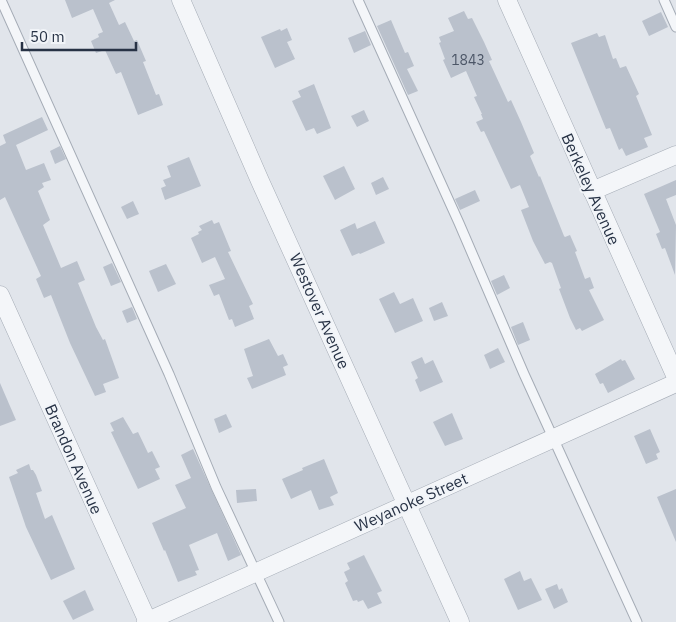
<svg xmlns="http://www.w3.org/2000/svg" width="676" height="622" font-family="'IBM Plex Sans',sans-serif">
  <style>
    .building { fill: #bac1cc }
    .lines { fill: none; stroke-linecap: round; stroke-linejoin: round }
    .lane-casing { stroke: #a5acb6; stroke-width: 11 }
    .street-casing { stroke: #a5acb6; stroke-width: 19 }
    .lane { stroke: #f4f6f9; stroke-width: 9 }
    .street { stroke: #f4f6f9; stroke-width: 18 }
    .labels { text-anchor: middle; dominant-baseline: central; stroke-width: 4; stroke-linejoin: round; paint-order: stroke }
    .number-label { font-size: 14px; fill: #4c5667 }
    .street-label { font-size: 16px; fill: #273245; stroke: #f1f4f8 }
  </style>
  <rect width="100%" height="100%" fill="#e1e5eb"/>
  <g class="building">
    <path d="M65,0H115L109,3L119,25L125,22L134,41L137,40L146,61L143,62L156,95L159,94L163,105L138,115L121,72L116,74L105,50L96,53L91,41L99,37L98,34L103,32L93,9L72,18Z"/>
    <path d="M464,11L468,19L472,18L484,42L492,60L489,61L508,102L511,100L521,122L534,153L530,156L539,177L540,176L564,236L565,237L570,235L577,251L575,252L585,279L590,277L594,288L589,290L604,320L582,331L580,328L576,330L570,318L559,289L561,288L552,263L550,262L545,264L533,241L521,210L529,207L520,185L511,189L484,131L481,132L476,122L483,119L481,114H482L474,97L477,96L466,71L451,78L443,60L445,59L439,43L441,42L439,37L454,31L448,18Z"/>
    <path d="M661,12L668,27L649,36L642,21Z"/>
    <path d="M391,20L405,53L408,52L414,66L407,69L418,91L408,95L377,26Z"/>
    <path d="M287,28L292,40L287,42L295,59L275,68L261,37L280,29L281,31Z"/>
    <path d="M365,31L371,45L354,53L348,38Z"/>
    <path d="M597,33L599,37L605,35L613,59L616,58L620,68L626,66L639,94L636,96L652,135L644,138L648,147L626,156L622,148L619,150L610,128L606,129L571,43Z"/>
    <path d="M314,84L331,128L317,134L314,128L306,131L292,101L301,97L298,91Z"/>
    <path d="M364,110L369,121L357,127L351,116Z"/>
    <path d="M42,117L48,130L16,145L26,170L44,163L51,180L42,183L44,187L38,191L50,220L43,225L61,268L77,261L85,280L78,283L96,327L103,340L105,339L119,378L103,384L106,392L95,396L70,343L51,295L44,298L36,279L41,276L5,197L0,200V146L6,143L3,135Z"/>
    <path d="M60,146L66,159L55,164L50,151Z"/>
    <path d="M189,157L201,186L165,200L161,188L166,186L163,180L171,177L167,166Z"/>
    <path d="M344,166L355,189L335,200L323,176Z"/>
    <path d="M383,177L389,189L376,195L371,183Z"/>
    <path d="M676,180V195L666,199L676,225L675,275L665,248L662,249L656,234L660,232L644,194Z"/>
    <path d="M475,190L480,201L460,210L455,199Z"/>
    <path d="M133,201L139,214L127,219L121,207Z"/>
    <path d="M212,220L214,224L219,222L231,251L228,252L253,304L249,306L254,319L235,327L232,319L229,320L219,294L214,296L209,285L225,279L215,257L202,263L191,238L199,234L198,232L202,230L199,226Z"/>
    <path d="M375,221L385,243L360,254L359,253L352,256L340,230L355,223L357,229Z"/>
    <path d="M112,263L121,282L111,286L103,267Z"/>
    <path d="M166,264L176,284L158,292L149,271Z"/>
    <path d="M504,275L510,288L497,295L491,281Z"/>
    <path d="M394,292L400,304L413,298L423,321L395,333L379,299Z"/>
    <path d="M442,302L448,316L434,321L429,308Z"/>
    <path d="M132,307L137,319L127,323L122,311Z"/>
    <path d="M523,322L530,340L518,345L511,327Z"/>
    <path d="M269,339L278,356L283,354L288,365L283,367L286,375L252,389L247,378L253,376L244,349Z"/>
    <path d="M498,348L505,362L490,369L484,355Z"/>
    <path d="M422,357L425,364L433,360L443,382L420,392L415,380L418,378L411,362Z"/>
    <path d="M621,359L622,361L625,360L635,379L608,393L603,383L600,384L595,374Z"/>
    <path d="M0,383L16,420L0,426Z"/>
    <path d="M452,413L463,439L445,446L433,422Z"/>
    <path d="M226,414L232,427L219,433L214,419Z"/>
    <path d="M123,417L133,434L138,432L148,453L152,451L160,467L155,469L160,479L138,489L111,432L114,431L110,423Z"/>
    <path d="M650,429L660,452L656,454L658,459L646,464L634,436Z"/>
    <path d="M193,449L241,555L228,561L217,533L189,545L199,570L195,571L197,575L178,582L165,550L164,551L152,523L186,508L175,485L191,478L181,455Z"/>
    <path d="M324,459L338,493L330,497L334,505L319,510L311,490L291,499L282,479L303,470L302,468Z"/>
    <path d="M29,464L31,470H33L36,475L42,491L36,493L45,519L52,515L75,569L51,580L26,527L9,477L18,473L16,470Z"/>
    <path d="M256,489L257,501L237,503L236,490Z"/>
    <path d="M676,489V542L657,497Z"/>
    <path d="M364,555L382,591L377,593L382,603L368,609L363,600L358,602L357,600L353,601L345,583L348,581L344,572L350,569L347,563Z"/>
    <path d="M520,571L524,581L531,578L542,600L518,610L504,579Z"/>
    <path d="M557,584L559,590L562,588L568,602L554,609L545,589Z"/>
    <path d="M85,590L94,610L73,620L63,601Z"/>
  </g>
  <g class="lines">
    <defs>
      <g id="lane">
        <path d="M1,0L169,374L216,487L279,622"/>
        <path d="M358,0L459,223L524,374L637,622"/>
        <path d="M664,0L676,27"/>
      </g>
      <g id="street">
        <path d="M181,0L260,181L460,622"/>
        <path d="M507,0L676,377"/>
        <path d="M592,191L676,155"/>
        <path d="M0,295L148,622"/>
        <path d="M146,622L676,383"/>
      </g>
    </defs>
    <use href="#lane" class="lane-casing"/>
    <use href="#street" class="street-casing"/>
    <use href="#lane" class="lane"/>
    <use href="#street" class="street"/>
  </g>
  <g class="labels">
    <g class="number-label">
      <text x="468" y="60">1843</text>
    </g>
    <g class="street-label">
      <text transform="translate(591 189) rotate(66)">Berkeley Avenue</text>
      <text transform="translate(320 311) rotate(66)">Westover Avenue</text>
      <text transform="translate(74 459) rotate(66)">Brandon Avenue</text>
      <text transform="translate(411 502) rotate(-24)">Weyanoke Street</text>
    </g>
  </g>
  <path d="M22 42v8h114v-8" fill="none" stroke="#273245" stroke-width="2.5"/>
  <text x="30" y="42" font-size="15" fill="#273245" stroke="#f1f4f8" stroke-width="4" paint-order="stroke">50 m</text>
</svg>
